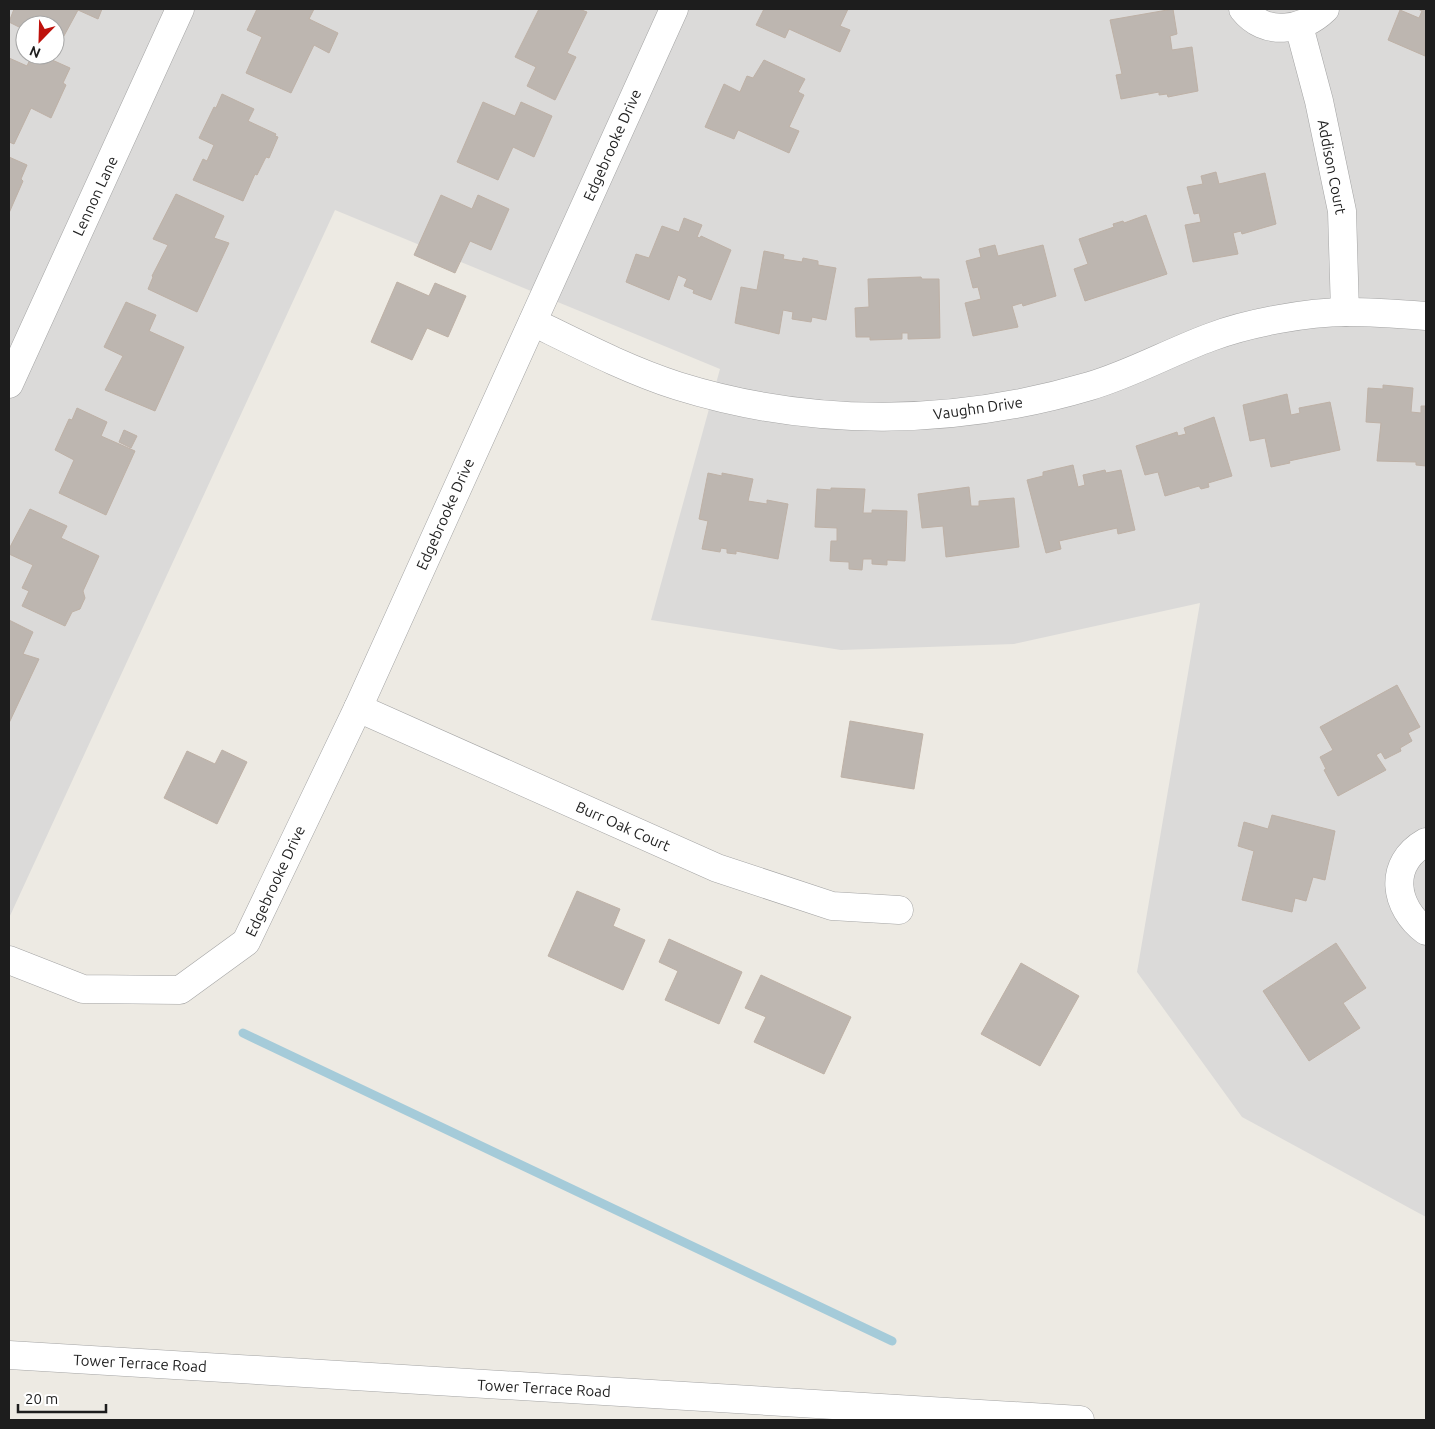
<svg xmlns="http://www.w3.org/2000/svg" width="1435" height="1429" font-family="Ubuntu,sans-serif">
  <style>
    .residential { fill: #dbdad9; fill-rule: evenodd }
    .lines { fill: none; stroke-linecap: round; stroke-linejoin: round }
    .stream { stroke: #a5cbd9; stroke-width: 9 }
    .building { fill: #bdb6b0; stroke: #beb1a6 }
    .minor-casing { stroke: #a4a4a4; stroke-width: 29 }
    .tertiary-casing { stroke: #a4a4a4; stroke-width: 29 }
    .minor { stroke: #fff; stroke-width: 28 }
    .tertiary { stroke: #fff; stroke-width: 28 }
    .labels { text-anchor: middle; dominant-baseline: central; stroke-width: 4; stroke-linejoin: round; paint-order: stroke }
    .street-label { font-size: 15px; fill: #1d1d1d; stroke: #fff }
  </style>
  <rect width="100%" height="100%" fill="#edeae3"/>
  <path class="residential" d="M9,9H1426V1217L1242,1117L1137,972L1200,603L1014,644L841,650L651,620L720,369L335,210L9,918ZM25,25H55V55H25Z"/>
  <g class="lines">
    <path class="stream" d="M243,1033L892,1341"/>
  </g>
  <g class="building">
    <path d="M14,9H102L98,19L78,10L59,45L55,43V25H25V30L9,22Z"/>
    <path d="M257,9H314L309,19L338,33L329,53L314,45L291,93L246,73L262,37L247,30Z"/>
    <path d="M539,9H579L587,12L567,53L576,57L555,100L527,86L536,67L515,57Z"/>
    <path d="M764,9H848L840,26L850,30L840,52L789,29L785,38L756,25Z"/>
    <path d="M1173,9L1177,34L1170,36L1172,50L1192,47L1198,91L1168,97L1167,94L1159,95V92L1121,99L1116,75L1122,74L1110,20Z"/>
    <path d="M1418,9H1426L1425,56L1388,40L1400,10L1419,18L1422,11Z"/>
    <path d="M32,55H41L70,68L63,83L66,85L51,118L31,108L14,144L9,142V58L27,66Z"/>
    <path d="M764,60L805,79L798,92L804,95L789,127L799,131L789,153L738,130L734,139L705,127L724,84L740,92L747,76L753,78Z"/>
    <path d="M222,94L254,109L248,121L276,134L275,136L278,137L269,158L266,157L257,175L255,174L243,201L193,180L203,159L207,161L214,145L199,138L214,107L216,108Z"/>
    <path d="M483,102L515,116L521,102L552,116L534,157L513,147L498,180L457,162Z"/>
    <path d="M9,157L27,165L21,179L23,181L9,213Z"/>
    <path d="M1216,172L1219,184L1265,173L1276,224L1242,234L1241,231L1233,233L1238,254L1193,262L1185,225L1201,222L1199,213L1194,214L1187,187L1203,184L1201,176Z"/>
    <path d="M176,194L224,216L214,238L229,243L197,312L148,289L153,277L152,276L168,245L153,239Z"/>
    <path d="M441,195L472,209L478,195L509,209L491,250L470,241L455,273L414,255Z"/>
    <path d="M1146,215L1167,274L1085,301L1074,269L1088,264L1079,239L1114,227L1113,224L1123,221L1124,223Z"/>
    <path d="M684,218L702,225L697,237L700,238L701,236L731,250L711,300L693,293L694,290L684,286L687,279L678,275L669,300L626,282L636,254L649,258L662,226L679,232Z"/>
    <path d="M995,245L998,256L1043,245L1056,296L1023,306L1022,303L1012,306L1018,327L973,336L965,303L981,299L978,287L973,288L966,261L981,257L979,249Z"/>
    <path d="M764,251L784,255L783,259L802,262L803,258L818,261V265L836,268L826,320L812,317L811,322L792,319L793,312L783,310L779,334L735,323L741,287L757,290Z"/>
    <path d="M921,277L922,279H939L940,338L908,339V333H902V339L870,340V337H856L855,308L869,307L868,279Z"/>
    <path d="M397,282L429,296L435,283L466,296L448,337L427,328L412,360L371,342Z"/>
    <path d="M126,302L156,315L149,331L184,347L155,411L105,390L123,356L104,347Z"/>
    <path d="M1383,385L1413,388L1411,412L1421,413V406H1426V466L1416,465V462L1377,461L1381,423L1366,422L1368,388L1383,389Z"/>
    <path d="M1287,394L1291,415L1300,413L1299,408L1330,402L1340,450L1289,461L1290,463L1271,467L1265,438L1250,441L1243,405Z"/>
    <path d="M77,408L107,422L101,436L135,451L106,515L59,493L74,460L55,450L69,419L72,420Z"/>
    <path d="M1214,417L1232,476L1208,483L1209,487L1201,489L1199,486L1165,496L1158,472L1145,475L1136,446L1177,432L1178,436L1186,434L1184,428Z"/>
    <path d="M124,430L137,436L131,448L119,442Z"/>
    <path d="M1073,465L1078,487L1085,485L1083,475L1105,470L1106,473L1121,470L1135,530L1118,534L1117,528L1059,541L1061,549L1046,553L1027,480L1043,476V472Z"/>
    <path d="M708,473L722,476V473L753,479L748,501L767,504V500L788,504L778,559L736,551V554L727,553V549L721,548L720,552L702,549L708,521L699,519Z"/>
    <path d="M969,487L971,506H979V501L1014,498L1019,547L946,557L943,526L922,528L918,494Z"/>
    <path d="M831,488L865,489L863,513H872V510L907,511L905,561L887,560V565L872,564V559H863L862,570L849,569V562L830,561L831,541H837V528L815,527L817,489L831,490Z"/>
    <path d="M30,509L67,526L61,538L99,556L83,591L85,598L80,609L72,612L65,626L22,606L29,591L22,588L33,565L9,554V549Z"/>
    <path d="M9,620L33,632L23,654L39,659L9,723Z"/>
    <path d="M1397,685L1420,727L1408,733L1412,741L1400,748L1401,751L1385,759L1381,752L1376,755L1386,770L1338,796L1324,770L1326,769L1320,757L1333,750L1320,727Z"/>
    <path d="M850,721L923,734L914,789L841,777Z"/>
    <path d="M222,750L247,762L217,824L164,798L187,751L215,764Z"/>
    <path d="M1272,815L1335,831L1325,880L1313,877L1306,901L1295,898L1292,912L1242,900L1254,851L1238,846L1244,822L1268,829Z"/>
    <path d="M577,891L620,909L613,926L645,940L623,990L548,956Z"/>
    <path d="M669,939L742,972L719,1024L665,1000L678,971L659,962Z"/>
    <path d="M1336,943L1366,988L1343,1003L1360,1028L1309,1061L1263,991Z"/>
    <path d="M1021,963L1079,996L1040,1066L981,1034Z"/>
    <path d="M761,975L851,1017L824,1074L754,1042L766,1017L745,1008Z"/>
  </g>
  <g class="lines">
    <defs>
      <g id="minor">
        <path d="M1243,9C1265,37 1302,31 1325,9"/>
        <path d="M1299,26L1319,101L1342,211L1345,312"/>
        <path d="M533,322C580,345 628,370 678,386C813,428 955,426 1090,386C1131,374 1170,352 1211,337C1248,323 1307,312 1347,312C1374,312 1400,314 1426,316"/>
        <path d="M9,384L180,9"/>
        <path d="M358,708L717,868L832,906L899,910"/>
        <path d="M1426,842C1387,864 1394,907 1426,931"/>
        <path d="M9,960L83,989L180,990L246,942L358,708L674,9"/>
      </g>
      <path id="tertiary" d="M9,1355L1080,1420"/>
    </defs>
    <use href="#minor" class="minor-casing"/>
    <use href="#tertiary" class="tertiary-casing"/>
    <use href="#minor" class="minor"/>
    <use href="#tertiary" class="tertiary"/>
  </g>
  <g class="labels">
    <g class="street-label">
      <text transform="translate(612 145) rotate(-66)">Edgebrooke Drive</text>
      <text transform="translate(1332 167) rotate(79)">Addison Court</text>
      <text transform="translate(95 196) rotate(-65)">Lennon Lane</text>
      <text transform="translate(978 408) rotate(-8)">Vaughn Drive</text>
      <text transform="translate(445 514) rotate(-66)">Edgebrooke Drive</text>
      <text transform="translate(623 826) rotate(24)">Burr Oak Court</text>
      <text transform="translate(275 881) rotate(-65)">Edgebrooke Drive</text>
      <text transform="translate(140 1363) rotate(3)">Tower Terrace Road</text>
      <text transform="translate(544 1388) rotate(3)">Tower Terrace Road</text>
    </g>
  </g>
  <rect width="1435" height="1429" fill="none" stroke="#1d1d1d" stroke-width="20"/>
  <g transform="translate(40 40) rotate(203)"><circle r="24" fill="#ffffff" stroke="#a5a5a5"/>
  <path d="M0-4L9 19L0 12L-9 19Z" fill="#be110b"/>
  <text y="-8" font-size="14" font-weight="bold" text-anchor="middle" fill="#1d1d1d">N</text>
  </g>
  <path d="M18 1404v8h88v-8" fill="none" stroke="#1d1d1d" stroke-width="2.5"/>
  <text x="25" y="1404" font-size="15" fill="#1d1d1d" stroke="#ffffff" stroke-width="4" paint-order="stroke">20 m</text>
</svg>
